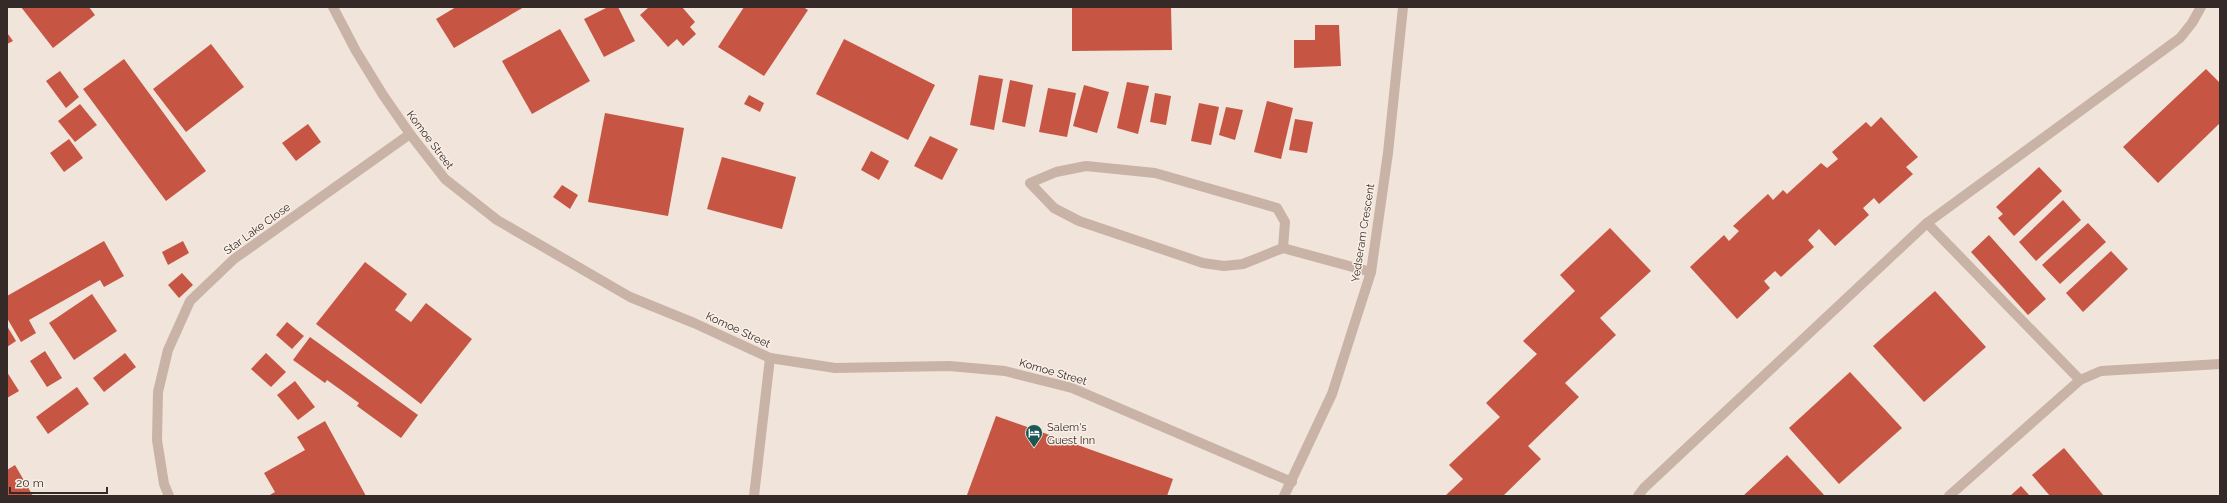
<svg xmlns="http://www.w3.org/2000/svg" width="2227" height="503" font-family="Raleway,sans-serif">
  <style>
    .building { fill: #c65643 }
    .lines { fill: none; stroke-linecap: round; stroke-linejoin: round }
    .service { stroke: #c9b3a6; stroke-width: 10 }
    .minor { stroke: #c9b3a6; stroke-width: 10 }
    .labels { text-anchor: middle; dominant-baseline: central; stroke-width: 3; stroke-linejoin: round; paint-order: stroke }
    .street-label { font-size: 11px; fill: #352a27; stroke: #f9efe6 }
    .poi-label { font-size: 11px; fill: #352a27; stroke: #f9efe6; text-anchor: start }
  </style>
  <rect width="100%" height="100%" fill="#f1e4da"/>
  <g class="building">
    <path d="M21,7H89L95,15L53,48Z"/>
    <path d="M456,7H524L454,48L436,19Z"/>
    <path d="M608,7H618L635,41L604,57L584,19Z"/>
    <path d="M649,7H682L695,22L690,27L696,34L683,46L677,39L668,47L640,15Z"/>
    <path d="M744,7H803L808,10L764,76L718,47Z"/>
    <path d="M1072,7H1171L1172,50L1072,51Z"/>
    <path d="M1315,25H1339L1341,66L1294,68V40H1315Z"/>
    <path d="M560,29L590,81L532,114L502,61Z"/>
    <path d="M7,34H8L13,41L7,44Z"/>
    <path d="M844,39L935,85L908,140L816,94Z"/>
    <path d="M211,44L244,87L186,132L153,89Z"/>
    <path d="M124,59L206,171L166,201L83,89Z"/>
    <path d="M2206,69L2220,83V123L2158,183L2123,147Z"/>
    <path d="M60,71L79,97L66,108L46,81Z"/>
    <path d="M979,75L1003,79L994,130L970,125Z"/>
    <path d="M1010,80L1033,85L1025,127L1002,122Z"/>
    <path d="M1127,82L1149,86L1138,134L1117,128Z"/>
    <path d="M1084,85L1109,92L1097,133L1073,126Z"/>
    <path d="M1048,88L1076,93L1067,137L1039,132Z"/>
    <path d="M1155,93L1171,96L1166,125L1150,122Z"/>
    <path d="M749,95L764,103L760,112L744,104Z"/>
    <path d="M1267,101L1293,108L1281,159L1254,152Z"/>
    <path d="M1199,103L1219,107L1211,145L1191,141Z"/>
    <path d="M80,104L97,125L75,142L58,121Z"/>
    <path d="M1226,107L1243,110L1235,140L1219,135Z"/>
    <path d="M605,113L684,128L668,216L588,202Z"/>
    <path d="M1881,117L1918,157L1906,167L1913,174L1879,204L1874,198L1863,208L1869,215L1835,246L1819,229L1808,240L1814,247L1781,277L1775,271L1764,281L1770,288L1737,319L1690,267L1724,235L1729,241L1739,231L1733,226L1768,194L1773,200L1783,190L1787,194L1821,163L1827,168L1838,159L1832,152L1866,122L1871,127Z"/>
    <path d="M1295,119L1313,122L1307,153L1289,150Z"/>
    <path d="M308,124L321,142L296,161L282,143Z"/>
    <path d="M930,136L958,149L942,180L914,166Z"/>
    <path d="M69,139L83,158L64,172L50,153Z"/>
    <path d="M871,151L889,161L879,180L861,170Z"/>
    <path d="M722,157L796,177L782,229L707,209Z"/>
    <path d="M2039,167L2062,191L2014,236L1998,218L2003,214L1996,207Z"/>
    <path d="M562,185L578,195L570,209L553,197Z"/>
    <path d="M2063,200L2081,220L2036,261L2019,242Z"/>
    <path d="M2088,223L2106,242L2060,284L2042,265Z"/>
    <path d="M1610,228L1651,271L1600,318L1616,335L1565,383L1579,397L1528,446L1541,459L1503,496H1445L1463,479L1449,465L1500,417L1486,403L1537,354L1523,341L1575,291L1560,275Z"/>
    <path d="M1989,235L2046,299L2028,315L1971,252Z"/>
    <path d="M104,241L124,276L104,287L100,280L29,320L36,333L21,342L7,318V296Z"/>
    <path d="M183,241L189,253L168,265L162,252Z"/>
    <path d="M2111,251L2128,269L2083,312L2066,293Z"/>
    <path d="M365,262L407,294L395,310L411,322L426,303L472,339L421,404L316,324Z"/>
    <path d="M182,273L193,285L179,298L168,285Z"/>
    <path d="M1935,291L1986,347L1924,402L1873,346Z"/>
    <path d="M92,294L117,331L74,360L49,323Z"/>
    <path d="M287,322L304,336L292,349L276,335Z"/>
    <path d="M7,326L16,341L7,347Z"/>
    <path d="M310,337L418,415L401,438L357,406L359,403L327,380L325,383L293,360Z"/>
    <path d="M45,351L62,378L47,387L30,361Z"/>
    <path d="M125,353L136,367L104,392L93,378Z"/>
    <path d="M266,353L286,372L271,387L251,369Z"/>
    <path d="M7,372L19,391L7,398Z"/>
    <path d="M1850,372L1902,428L1839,484L1789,428Z"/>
    <path d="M295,381L315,407L298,420L277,395Z"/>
    <path d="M77,387L89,404L48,434L36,417Z"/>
    <path d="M996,416L1173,479L1167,496L967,495Z"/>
    <path d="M325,421L366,496H268L275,492L264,473L305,450L297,437Z"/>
    <path d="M2064,448L2104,496H2050L2032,475Z"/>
    <path d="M1787,455L1825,496H1743Z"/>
    <path d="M15,465L33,496H7V470Z"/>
    <path d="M2021,486L2030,496H2010Z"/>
  </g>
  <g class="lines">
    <g class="service">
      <path d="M1927,223L2080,380"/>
      <path d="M1283,248L1285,222L1277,208L1155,173L1086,166L1056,172L1030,183L1054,208L1079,221L1203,263L1224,266L1243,264L1283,248L1371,272"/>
      <path d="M754,496L770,358"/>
      <path d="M1638,496L1644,488L1927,223L2180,38L2192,23L2201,7"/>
      <path d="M1949,496L2080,380L2101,371L2220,364"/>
    </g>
    <g class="minor">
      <path d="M333,7L356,51L383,95L410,134L445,179L497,220L630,297L694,323L770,358L835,368L949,366L1005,371L1072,388L1292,482"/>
      <path d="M169,496L164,484L157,440L158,392L168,350L190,301L234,259L410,134"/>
      <path d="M1284,496L1332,394L1371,272L1388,153L1403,7"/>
    </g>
  </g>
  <defs>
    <symbol id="hotel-pin" viewBox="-11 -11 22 30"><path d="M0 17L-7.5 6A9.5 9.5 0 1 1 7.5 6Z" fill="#1d5755" stroke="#f9efe6"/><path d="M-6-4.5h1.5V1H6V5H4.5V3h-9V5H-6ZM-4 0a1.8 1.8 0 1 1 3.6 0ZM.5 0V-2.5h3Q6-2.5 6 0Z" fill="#fff"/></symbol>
  </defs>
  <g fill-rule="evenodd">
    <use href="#hotel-pin" x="1024" y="423" width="20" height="27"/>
  </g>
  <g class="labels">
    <g class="street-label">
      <text transform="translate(430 140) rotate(53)">Komoe Street</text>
      <text transform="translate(257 229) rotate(-36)">Star Lake Close</text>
      <text transform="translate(1363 233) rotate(-81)">Yedseram Crescent</text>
      <text transform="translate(738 330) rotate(25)">Komoe Street</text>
      <text transform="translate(1053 372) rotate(16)">Komoe Street</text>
    </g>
    <g class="poi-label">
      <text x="1047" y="427">Salem's<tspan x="1047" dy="13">Guest Inn</tspan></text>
    </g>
  </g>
  <rect width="2227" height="503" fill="none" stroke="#352a27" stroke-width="16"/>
  <path d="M10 487v6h97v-6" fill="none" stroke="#352a27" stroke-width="2"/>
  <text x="16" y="487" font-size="12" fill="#352a27" stroke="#f9efe6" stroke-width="3" paint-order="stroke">20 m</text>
</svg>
